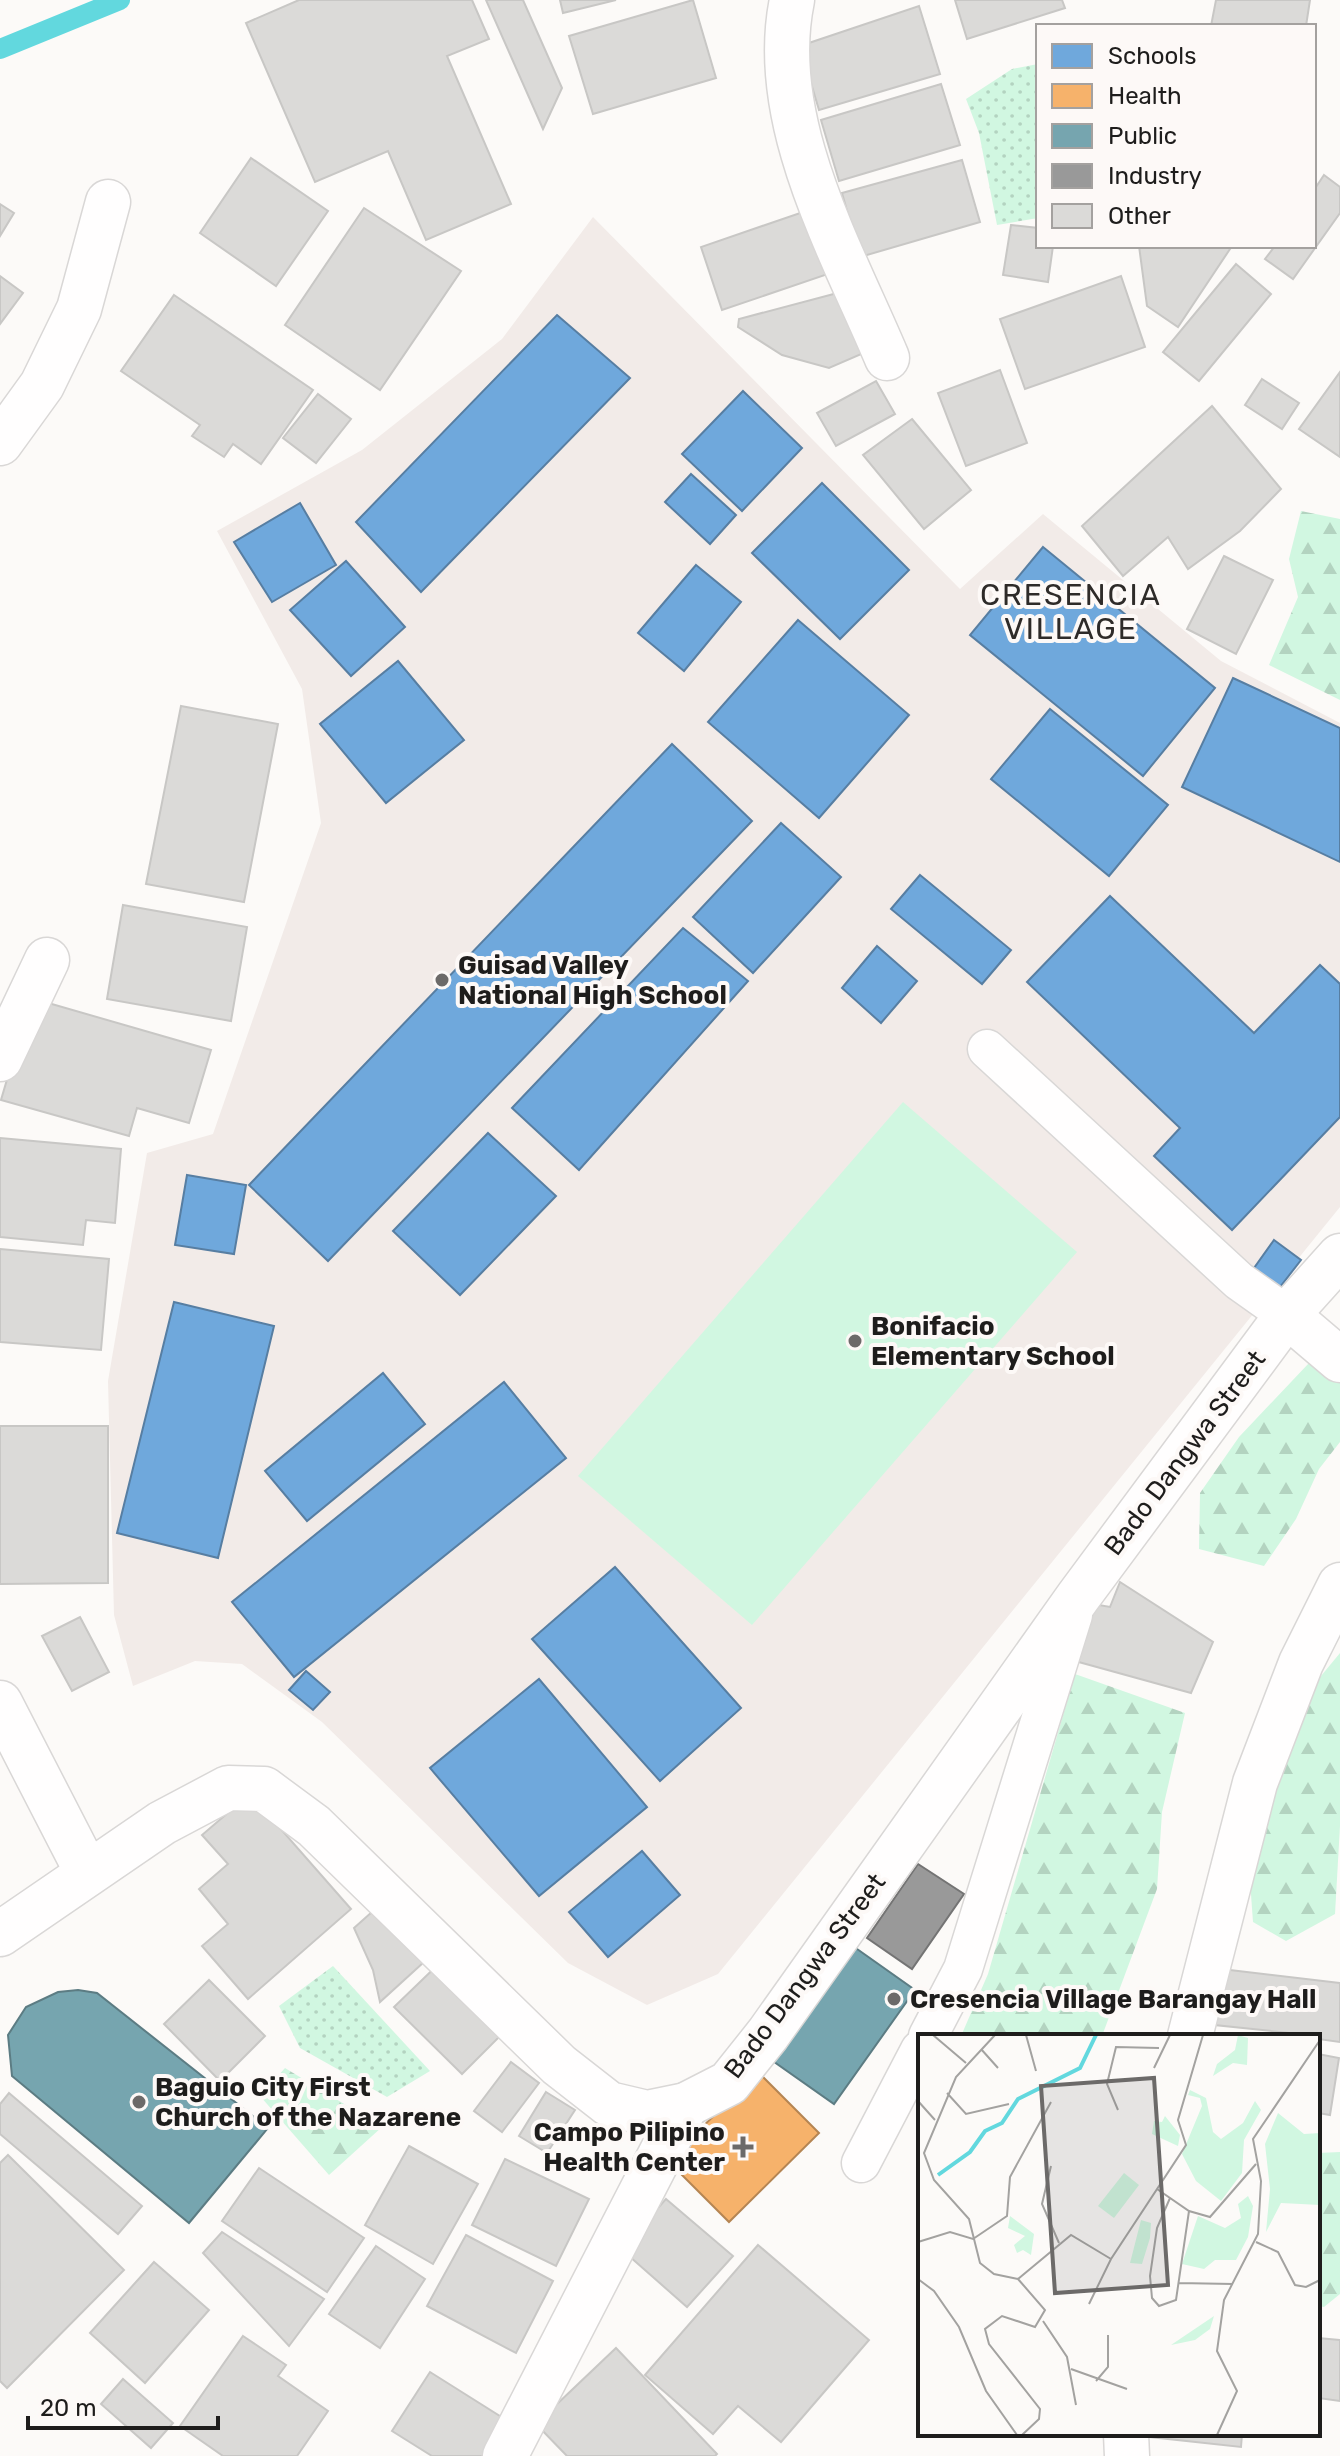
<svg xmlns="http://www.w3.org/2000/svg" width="1340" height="2456" font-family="Rubik,sans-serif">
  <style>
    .built { fill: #f2ebe8 }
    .green { fill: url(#green-dots) }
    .forest { fill: url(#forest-firs) }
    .pitch { fill: #d1f7e1 }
    .schools { fill: #6fa8dc; stroke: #577ea2; stroke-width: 2 }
    .health { fill: #f6b26b; stroke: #b58553; stroke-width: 2 }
    .public { fill: #76a5af; stroke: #5c7c83; stroke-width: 2 }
    .industry { fill: #999; stroke: #747474; stroke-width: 2 }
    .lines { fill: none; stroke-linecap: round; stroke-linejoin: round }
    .stream { stroke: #62d8de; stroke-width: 20 }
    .building { fill: #dbdad8; stroke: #c8c7c5; stroke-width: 2 }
    .service-casing { stroke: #d9d7d6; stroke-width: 41 }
    .minor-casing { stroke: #d9d7d6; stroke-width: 47 }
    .tertiary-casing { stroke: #d9d7d6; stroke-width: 47 }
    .service { stroke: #fffefe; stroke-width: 38 }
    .minor { stroke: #fffefe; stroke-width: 44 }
    .tertiary { stroke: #fffefe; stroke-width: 44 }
    .poi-dot { fill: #6c6a69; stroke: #fdf9f7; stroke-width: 3 }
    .labels { text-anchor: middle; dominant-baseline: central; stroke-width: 8; stroke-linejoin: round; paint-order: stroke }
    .poi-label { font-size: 26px; font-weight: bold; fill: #1e1d1c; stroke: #fdf9f7; text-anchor: start }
    .street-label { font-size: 26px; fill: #1e1d1c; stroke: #fdf9f7 }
    .quarter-label { font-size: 30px; letter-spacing: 2px; fill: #2e2b29; stroke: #fdf9f7 }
    .inset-river { fill: none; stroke: #62d8de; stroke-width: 4 }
    .inset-road { fill: none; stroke: #a3a2a0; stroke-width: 2 }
    .view { fill: #6c6a69; fill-opacity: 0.15; stroke: #6c6a69; stroke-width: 4 }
    .inset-edge { fill: none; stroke: #1e1d1c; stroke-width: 4 }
  </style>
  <defs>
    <pattern id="green-dots" width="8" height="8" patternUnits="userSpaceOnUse" patternTransform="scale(2)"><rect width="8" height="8" fill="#d1f7e1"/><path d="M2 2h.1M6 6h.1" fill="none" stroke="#b3d3c0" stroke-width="1.8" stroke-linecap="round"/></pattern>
    <pattern id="forest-firs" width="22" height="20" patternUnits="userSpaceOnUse" patternTransform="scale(2)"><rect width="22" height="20" fill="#d1f7e1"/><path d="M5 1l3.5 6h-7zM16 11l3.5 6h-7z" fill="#b3d3c0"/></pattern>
  </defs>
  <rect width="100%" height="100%" fill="#fcfaf8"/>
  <path class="built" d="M593,217L960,589L1043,514L1221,661L1340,723V1207L718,1974L647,2005L568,1963L322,1722L242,1664L195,1661L133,1686L114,1615L108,1381L147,1153L213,1134L321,823L302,689L217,531L362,450L502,339Z"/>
  <g class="green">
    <path d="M1038,64V218L997,225L979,133L966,99L1012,69Z"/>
    <path d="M333,1966L430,2071L387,2097L300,2048L279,2006Z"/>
  </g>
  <g class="forest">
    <path d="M1301,511L1340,519V700L1269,665L1298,597L1289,559Z"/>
    <path d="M1340,1348V1442L1319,1469L1296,1519L1264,1566L1199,1549L1200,1493L1239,1437L1309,1363Z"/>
    <path d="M1340,1653V1826L1335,1914L1286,1941L1253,1922L1246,1826L1316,1682Z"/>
    <path d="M1075,1674L1185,1713L1162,1812L1157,1889L1102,2036H961L988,1974Z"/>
    <path d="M285,2068L382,2127L329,2175L260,2096Z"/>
    <path d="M1340,2152V2294L1324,2307L1318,2306V2153Z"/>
  </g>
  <path class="pitch" d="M903,1102L1077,1252L752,1625L578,1476Z"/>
  <g class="schools">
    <path d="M557,315L630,378L421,592L356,522Z"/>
    <path d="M743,391L802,448L742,511L682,454Z"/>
    <path d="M691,474L736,515L710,544L665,502Z"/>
    <path d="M822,483L909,570L840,639L752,553Z"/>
    <path d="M300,503L336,565L272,602L234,542Z"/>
    <path d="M1043,547L1215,688L1143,776L970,635Z"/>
    <path d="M346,561L405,627L351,676L290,610Z"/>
    <path d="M696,565L741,602L684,671L638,633Z"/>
    <path d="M798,620L909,715L819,818L708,722Z"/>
    <path d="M398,661L464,740L386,803L320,724Z"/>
    <path d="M1233,678L1340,728V862L1182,787Z"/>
    <path d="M1050,709L1168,805L1109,876L991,779Z"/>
    <path d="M672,744L752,821L328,1261L249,1185Z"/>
    <path d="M781,823L841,877L753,973L693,917Z"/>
    <path d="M920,875L1011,950L982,984L891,909Z"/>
    <path d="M1110,896L1254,1033L1320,965L1340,984V1117L1232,1230L1154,1156L1180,1128L1027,982Z"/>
    <path d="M683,928L748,981L579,1170L512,1108Z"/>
    <path d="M877,946L917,981L881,1023L842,988Z"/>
    <path d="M488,1133L556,1196L460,1295L393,1231Z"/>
    <path d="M187,1175L246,1185L234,1254L175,1245Z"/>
    <path d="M1274,1240L1301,1260L1280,1287L1254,1268Z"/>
    <path d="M174,1302L274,1326L218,1558L117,1533Z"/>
    <path d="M383,1373L425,1424L307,1521L265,1471Z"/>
    <path d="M504,1382L566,1458L294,1677L232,1602Z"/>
    <path d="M615,1567L741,1708L660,1781L532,1639Z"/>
    <path d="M306,1671L330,1692L313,1710L289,1690Z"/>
    <path d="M539,1679L647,1807L539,1896L430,1768Z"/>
    <path d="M642,1851L680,1895L608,1957L569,1912Z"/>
  </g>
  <path class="health" d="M758,2072L819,2133L729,2222L668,2161Z"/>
  <g class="public">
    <path d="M850,1944L915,1990L834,2104L770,2059Z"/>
    <path d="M78,1990L97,1993L268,2128L189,2223L12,2076L8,2035L26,2007L58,1992Z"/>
  </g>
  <path class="industry" d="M918,1864L964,1894L912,1969L867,1938Z"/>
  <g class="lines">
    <path class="stream" d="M0,49L120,0"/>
  </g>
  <g class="building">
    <path d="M299,0H472L489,39L447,56L511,204L426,240L388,151L315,182L246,23Z"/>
    <path d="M486,0H523L562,88L543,129Z"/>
    <path d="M560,0H616L563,13Z"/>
    <path d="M693,0L716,78L593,114L569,36Z"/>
    <path d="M955,0H1062L1065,8L967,39Z"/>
    <path d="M1216,0H1310L1306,26H1211Z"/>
    <path d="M919,6L940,74L819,110L800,46Z"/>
    <path d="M941,84L960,145L839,181L821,120Z"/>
    <path d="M251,158L328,211L276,286L200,233Z"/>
    <path d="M962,160L980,222L860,257L842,193Z"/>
    <path d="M1324,175L1340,187V213L1293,279L1265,259L1275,246H1314V190Z"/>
    <path d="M0,204L14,213L0,236Z"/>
    <path d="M364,208L461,271L380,390L285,325Z"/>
    <path d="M806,211L828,274L722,310L701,247Z"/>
    <path d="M1011,225L1038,228V246H1053L1048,282L1003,275Z"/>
    <path d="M1139,246H1232L1178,327L1147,306Z"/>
    <path d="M1236,264L1271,294L1199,381L1163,352Z"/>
    <path d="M0,276L23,293L0,324Z"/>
    <path d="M1121,276L1145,347L1025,389L1000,319Z"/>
    <path d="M845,291L866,352L829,368L782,355L738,327L739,319Z"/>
    <path d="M174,295L313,390L261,464L233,444L224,457L192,436L200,425L121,371Z"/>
    <path d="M1000,370L1027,443L966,466L938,393Z"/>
    <path d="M1340,372V457L1299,429Z"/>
    <path d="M1262,379L1299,403L1282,429L1245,405Z"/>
    <path d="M876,381L895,414L836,446L817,413Z"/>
    <path d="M318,394L351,419L316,463L283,438Z"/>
    <path d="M1212,406L1281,489L1240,531L1188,569L1168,537L1123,576L1082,526Z"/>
    <path d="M912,419L971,490L924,529L863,455Z"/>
    <path d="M1224,556L1273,580L1236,654L1187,629Z"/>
    <path d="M181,706L278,724L244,902L146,884Z"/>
    <path d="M123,905L247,927L231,1021L107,999Z"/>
    <path d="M31,998L211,1050L189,1123L137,1108L129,1136L1,1100Z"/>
    <path d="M0,1138L121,1149L115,1223L86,1220L83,1245L0,1237Z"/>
    <path d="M0,1249L109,1259L101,1350L0,1342Z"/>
    <path d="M0,1426H108V1583L0,1584Z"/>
    <path d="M1120,1582L1213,1642L1191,1693L1075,1661L1087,1603L1110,1607Z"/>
    <path d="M80,1617L109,1672L72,1691L42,1636Z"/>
    <path d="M250,1794L351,1909L248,1999L202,1946L228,1924L199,1889L228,1864L202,1835Z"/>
    <path d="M383,1902L435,1952L380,2002L373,1970L354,1928Z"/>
    <path d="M447,1956L513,2023L462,2074L394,2007Z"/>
    <path d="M1213,1968L1340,1983V2042L1318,2039V2036L1205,2024Z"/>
    <path d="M209,1980L265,2036L220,2081L164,2024Z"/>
    <path d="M1318,2054L1339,2058L1330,2115L1318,2113Z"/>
    <path d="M511,2062L539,2083L502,2132L474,2111Z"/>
    <path d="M546,2092L575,2110L547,2153L519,2136Z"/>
    <path d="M9,2093L142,2206L118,2234L0,2134V2104Z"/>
    <path d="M409,2146L478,2184L433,2264L365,2225Z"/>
    <path d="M8,2155L124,2270L7,2388L0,2381V2163Z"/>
    <path d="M505,2159L589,2199L556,2266L472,2225Z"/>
    <path d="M259,2168L364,2238L327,2292L222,2221Z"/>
    <path d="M666,2199L733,2256L687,2307L621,2249Z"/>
    <path d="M222,2232L324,2299L289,2346L203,2253Z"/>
    <path d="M466,2235L553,2281L516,2353L427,2306Z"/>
    <path d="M758,2245L869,2340L781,2442L738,2406L713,2434L645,2375Z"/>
    <path d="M376,2246L425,2279L380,2348L329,2314Z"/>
    <path d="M154,2262L209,2310L145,2383L90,2333Z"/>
    <path d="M243,2336L286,2365L278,2376L328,2411L297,2456H223L180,2426Z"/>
    <path d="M1318,2338L1340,2340V2401L1318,2398Z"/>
    <path d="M616,2348L717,2454L715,2456H567L536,2424Z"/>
    <path d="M430,2372L511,2423L490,2456H432L392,2431Z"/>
    <path d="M123,2379L173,2423L151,2448L101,2404Z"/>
    <path d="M1150,2434H1242L1241,2447L1150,2437Z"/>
  </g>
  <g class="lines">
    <defs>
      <g id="service">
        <path d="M987,1049L1239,1281L1287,1315"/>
        <path d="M928,2036L963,1969L1073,1615"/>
        <path d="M861,2163L920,2050"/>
      </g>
      <g id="minor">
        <path d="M792,0C767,121 841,249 887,358"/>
        <path d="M0,443L42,385L79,309L108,202"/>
        <path d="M0,1059L47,960"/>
        <path d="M1287,1315L1340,1256"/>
        <path d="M0,1703L87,1872"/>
        <path d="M1190,2036L1255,1783L1301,1663L1340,1585"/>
        <path d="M1126,2434L1127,2456"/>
        <path d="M505,2456L686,2105"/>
      </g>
      <path id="tertiary" d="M0,1934L162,1823L228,1788L264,1789L314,1826L559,2065L609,2104L647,2113L686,2105L729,2083L768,2034L1078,1597L1287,1315L1340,1360"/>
    </defs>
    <use href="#service" class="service-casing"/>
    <use href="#minor" class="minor-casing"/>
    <use href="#tertiary" class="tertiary-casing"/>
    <use href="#service" class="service"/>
    <use href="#minor" class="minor"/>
    <use href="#tertiary" class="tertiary"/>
  </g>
  <g class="poi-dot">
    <circle cx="442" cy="980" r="8"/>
    <circle cx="855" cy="1341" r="8"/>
    <circle cx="894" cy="1999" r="8"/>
    <circle cx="139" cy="2102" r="8"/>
    <path d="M739 2135h8v8h8v8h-8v8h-8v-8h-8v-8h8z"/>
  </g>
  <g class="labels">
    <g class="poi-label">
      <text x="458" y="965">Guisad Valley<tspan x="458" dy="30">National High School</tspan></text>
      <text x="871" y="1326">Bonifacio<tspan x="871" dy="30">Elementary School</tspan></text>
      <text x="910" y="1999">Cresencia Village Barangay Hall</text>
      <text x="155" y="2087">Baguio City First<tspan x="155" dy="30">Church of the Nazarene</tspan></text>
      <text x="725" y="2132" text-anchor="end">Campo Pilipino<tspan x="725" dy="30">Health Center</tspan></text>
    </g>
    <g class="street-label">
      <text transform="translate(1185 1453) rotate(-53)">Bado Dangwa Street</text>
      <text transform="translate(805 1976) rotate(-53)">Bado Dangwa Street</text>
    </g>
    <g class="quarter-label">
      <text x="1071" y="595">CRESENCIA<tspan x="1071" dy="34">VILLAGE</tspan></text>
    </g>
  </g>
  <g transform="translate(918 2034)">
    <rect width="402" height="402" fill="#fcfaf8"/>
    <path d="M320,1L330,4L329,31L315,29L295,42L299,30L317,16ZM272,56L288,64L295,98L303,105L325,89L337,67L343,76L326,106L324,139L303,167L278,147L264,120L284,72L282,64L270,61ZM360,79L386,100L402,99V171L363,169L348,198L352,155L347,110ZM247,82L262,101L260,112L234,100L236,87L244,88ZM330,162L335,172L330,203L318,226H297L286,235L264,230L280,182L307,194L323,184L320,170ZM92,182L116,200L113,221L105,216L99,219L96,211L107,202L90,194ZM223,186L233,189L232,204L224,230L212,229ZM296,282L292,295L277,306L253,311Z" fill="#d1f7e1"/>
    <path d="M206,139L221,151L196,184L180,172Z" fill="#d1f7e1"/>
    <path class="inset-river" d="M20,141L52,118L67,97L84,89L100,65L162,34L178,1"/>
    <path class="inset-road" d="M15,1L48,29M77,1L38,43L6,119L16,146L51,185L62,229L76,240L100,245L127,276L117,293L84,282L67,295L71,310L122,375L121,385L104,401M108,1L118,37M63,15L80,34M236,34L252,1M29,59L48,80L91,70M0,67L17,86M200,76L189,50L198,13L241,14M133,132L124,170L141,209M239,155L271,177L292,183L338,130M252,164L239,194L232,242L234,264L241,272L258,266L271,177M0,208L32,198L55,205L89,182L92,143L133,68M338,208L360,218L377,251L388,253L402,246M0,245L16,257L41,293L68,357L99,401M100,245L153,201L193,225M260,249L315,250M171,270L193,225L268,111L260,86L285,1M125,287L149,323L158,371M153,335L209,355M178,347L190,333V301M299,401L319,357L299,317L306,266L340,200L343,147L335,105L402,6"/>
    <path class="view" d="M236,44L250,251L137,259L123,52Z"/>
    <rect width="402" height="402" class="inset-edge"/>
  </g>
  <rect x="1036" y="24" width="280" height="224" fill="#fdf9f7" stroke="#a4a19f" stroke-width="2"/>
  <rect x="1052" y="44" width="40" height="24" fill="#6fa8dc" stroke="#a4a19f" stroke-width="2"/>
  <text x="1108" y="64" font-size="24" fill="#1e1d1c">Schools</text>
  <rect x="1052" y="84" width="40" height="24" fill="#f6b26b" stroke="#a4a19f" stroke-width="2"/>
  <text x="1108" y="104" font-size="24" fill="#1e1d1c">Health</text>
  <rect x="1052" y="124" width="40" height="24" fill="#76a5af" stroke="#a4a19f" stroke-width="2"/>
  <text x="1108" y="144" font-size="24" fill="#1e1d1c">Public</text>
  <rect x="1052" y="164" width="40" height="24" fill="#999999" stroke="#a4a19f" stroke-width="2"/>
  <text x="1108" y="184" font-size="24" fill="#1e1d1c">Industry</text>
  <rect x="1052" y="204" width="40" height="24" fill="#dbdad8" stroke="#a4a19f" stroke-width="2"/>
  <text x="1108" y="224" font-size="24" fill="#1e1d1c">Other</text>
  <path d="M28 2416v12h190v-12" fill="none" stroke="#1e1d1c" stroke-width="4"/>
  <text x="40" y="2416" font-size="24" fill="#1e1d1c" stroke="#fdf9f7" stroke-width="6" paint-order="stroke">20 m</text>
</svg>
